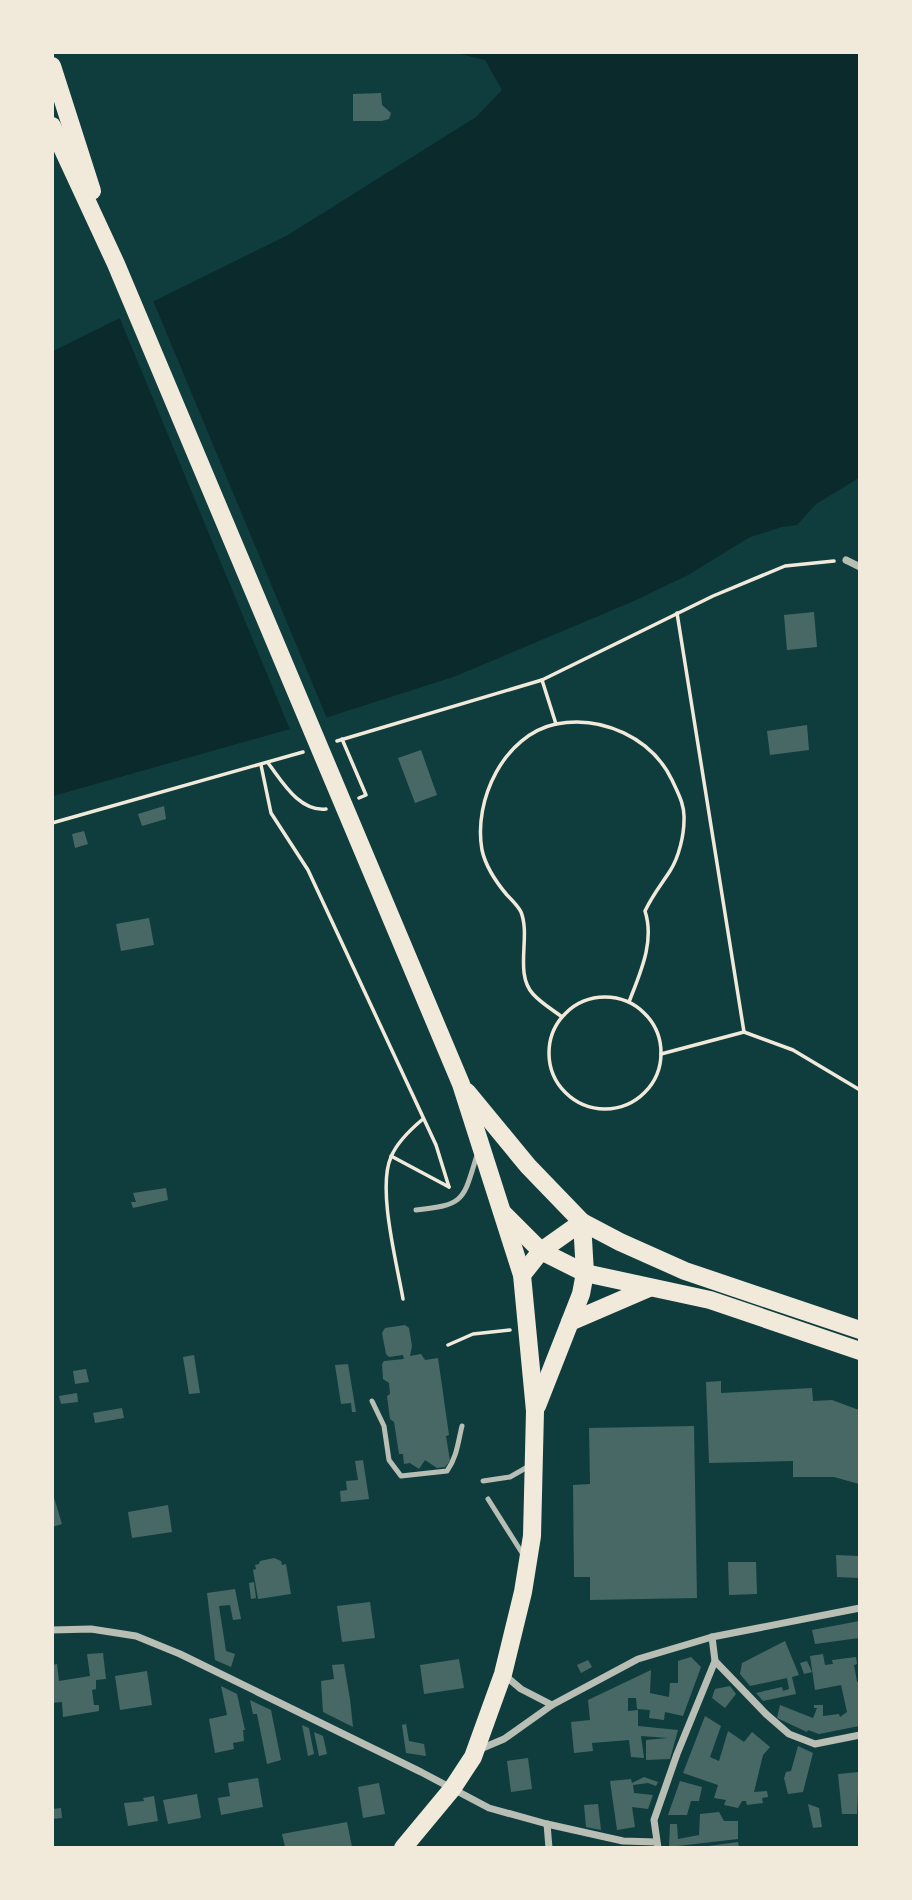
<svg xmlns="http://www.w3.org/2000/svg" width="912" height="1900" font-family="Karla,sans-serif">
  <style>
    .water { fill: #0a2a2b }
    .pier { fill: #0f3d3e }
    .building { fill: #486865 }
    .lines { fill: none; stroke-linecap: round; stroke-linejoin: round }
    .path { stroke: #f1e9da; stroke-width: 3.5 }
    .service { stroke: #b8beb3; stroke-width: 5 }
    .minor { stroke: #b8beb3; stroke-width: 7 }
    .primary { stroke: #f1e9da; stroke-width: 18 }
  </style>
  <rect width="100%" height="100%" fill="#0f3d3e"/>
  <path class="water" d="M456,53H859V478L816,504L797,525L782,527L750,537L688,575L634,601L456,676L297,727L53,796V351L288,235L476,117L502,90L485,60Z"/>
  <path class="pier" d="M152,298L328,721L291,732L118,314Z"/>
  <g class="building">
    <path d="M381,93L382,105L391,113L389,119L382,121H353V94Z"/>
    <path d="M814,612L817,647L787,650L784,615Z"/>
    <path d="M807,725L809,750L770,755L767,731Z"/>
    <path d="M421,750L437,795L415,803L398,758Z"/>
    <path d="M164,806L166,819L142,826L138,814Z"/>
    <path d="M84,831L88,844L75,848L72,834Z"/>
    <path d="M149,918L154,945L121,951L116,924Z"/>
    <path d="M166,1188L168,1200L133,1208L131,1202H136L133,1193Z"/>
    <path d="M405,1325L409,1328L412,1346L410,1356L421,1354L425,1360L438,1358L449,1435L446,1436L450,1461L445,1467L437,1468L425,1460L419,1469L410,1463L404,1464L403,1454H399L394,1422L390,1419L387,1396L390,1394L389,1383L383,1379L382,1364L384,1361L404,1359L403,1355L389,1357L386,1354L382,1333L385,1328Z"/>
    <path d="M194,1355L200,1393L189,1394L183,1357Z"/>
    <path d="M348,1364L356,1412H352L351,1403L341,1404L335,1365Z"/>
    <path d="M86,1369L89,1382L75,1384L73,1371Z"/>
    <path d="M721,1381V1393L812,1388L813,1401L832,1400L859,1410V1484L834,1477H793V1461L709,1463L706,1382Z"/>
    <path d="M77,1393L78,1402L61,1404L59,1396Z"/>
    <path d="M122,1408L124,1418L95,1423L93,1413Z"/>
    <path d="M694,1426L697,1598L590,1600V1577H574L573,1485L590,1484L589,1428Z"/>
    <path d="M363,1460L369,1499L341,1502L340,1491L347,1490L346,1481L358,1480L355,1461Z"/>
    <path d="M52,1491L62,1524L52,1527Z"/>
    <path d="M168,1505L172,1532L132,1538L128,1512Z"/>
    <path d="M836,1555L859,1556V1578L837,1577Z"/>
    <path d="M274,1558L281,1561L282,1565L286,1564L291,1594L258,1599L253,1570L256,1569L255,1565L259,1564L260,1561Z"/>
    <path d="M728,1562H756L757,1594L729,1595Z"/>
    <path d="M254,1582L256,1598L251,1599L249,1583Z"/>
    <path d="M235,1589L241,1619L233,1620L230,1605L219,1606L226,1651L235,1654L231,1667L215,1660L207,1593Z"/>
    <path d="M370,1602L375,1638L342,1642L337,1606Z"/>
    <path d="M859,1621V1638L815,1644L812,1630Z"/>
    <path d="M785,1641L799,1675L792,1677L796,1694L763,1701L756,1693L782,1687L783,1691L789,1689L787,1678L750,1686L740,1674L742,1663Z"/>
    <path d="M103,1653L106,1679L96,1680V1689L92,1690L94,1705H99V1711L63,1717L62,1702L52,1703V1665L57,1664L59,1681L90,1676L87,1654Z"/>
    <path d="M823,1654L825,1665L833,1664L832,1660L856,1657L857,1664L854,1665L857,1682L859,1681V1726L819,1734L808,1730L807,1732L777,1718L780,1705L813,1718L817,1708H814V1705H823V1716L839,1714L840,1717L847,1712L841,1685L815,1690L810,1656Z"/>
    <path d="M691,1657L701,1667L683,1716L665,1712L664,1720L649,1718L650,1710L637,1709L636,1698H628V1711L638,1710V1726L678,1730L670,1759L646,1760V1740L668,1738L641,1736L644,1758L631,1757L629,1740L592,1743L593,1751L574,1753L571,1722L590,1720L588,1700L651,1670L650,1693L669,1697L670,1683H678V1661Z"/>
    <path d="M459,1659L464,1688L424,1694L420,1665Z"/>
    <path d="M588,1660L592,1667L581,1673L577,1665Z"/>
    <path d="M807,1661L812,1672L804,1674L800,1663Z"/>
    <path d="M344,1664L350,1699L353,1727L323,1712L321,1681L334,1679L332,1665Z"/>
    <path d="M147,1671L152,1705L120,1710L115,1676Z"/>
    <path d="M221,1686L237,1694L245,1730H243L244,1741L233,1743L234,1749L215,1753L209,1719L227,1715Z"/>
    <path d="M730,1686L736,1694L725,1708L712,1698L715,1689Z"/>
    <path d="M250,1700L271,1710L281,1760L267,1764L257,1714H253Z"/>
    <path d="M705,1716L721,1726L710,1757L719,1761L728,1731L744,1742L752,1732L770,1747L763,1755L754,1792L767,1791L768,1797L762,1798L763,1803L747,1805L746,1801H742L738,1808L724,1805L726,1800L714,1798L718,1785L683,1773Z"/>
    <path d="M406,1724L409,1741L424,1744L426,1756L406,1753L402,1725Z"/>
    <path d="M302,1725L309,1728L314,1754L308,1756Z"/>
    <path d="M314,1732L323,1736L327,1754L319,1756Z"/>
    <path d="M798,1746L813,1753L803,1792L788,1794L784,1778L786,1772L791,1771Z"/>
    <path d="M528,1758L532,1789L511,1792L507,1761Z"/>
    <path d="M859,1772L857,1814H842L838,1774Z"/>
    <path d="M644,1777L658,1782L656,1786L648,1783L633,1785L634,1793L653,1795L648,1809L632,1807L635,1827L617,1830L610,1781L631,1779L632,1783Z"/>
    <path d="M258,1778L263,1807L221,1815L218,1798L230,1796L228,1783Z"/>
    <path d="M680,1781L702,1787L699,1801H691L687,1815H668Z"/>
    <path d="M379,1783L385,1814L363,1818L358,1787Z"/>
    <path d="M197,1794L201,1818L168,1824L163,1800Z"/>
    <path d="M154,1796L158,1821L128,1826L124,1803L144,1801L143,1798Z"/>
    <path d="M598,1804L601,1830L586,1827L584,1805Z"/>
    <path d="M808,1804L819,1808L822,1827L813,1828Z"/>
    <path d="M61,1808L62,1818L52,1819V1809Z"/>
    <path d="M719,1812L724,1821H738V1839L669,1847L670,1824H677L678,1839L699,1835L700,1814Z"/>
    <path d="M347,1822L352,1847H285L282,1834Z"/>
    <path d="M738,1842L739,1847H708V1846Z"/>
  </g>
  <g class="lines">
    <g class="path">
      <path d="M677,613L744,1032"/>
      <path d="M542,680L556,724"/>
      <path d="M342,739L366,795L359,798"/>
      <path d="M337,741L542,680L713,596L785,566L834,561"/>
      <path d="M268,763C282,781 299,812 326,809"/>
      <path d="M261,765L271,813L308,870L436,1145L449,1187"/>
      <path d="M52,823L303,752"/>
      <circle cx="605" cy="1053" r="56"/>
      <path d="M562,1017C553,1010 541,1003 533,994C514,973 531,937 521,912C518,906 512,900 507,895C496,882 486,868 482,850C473,800 504,735 556,724C602,715 652,738 672,780C678,793 685,805 684,820C684,835 679,857 670,871C661,885 653,894 645,911C655,942 640,973 629,1002"/>
      <path d="M661,1054L744,1032L793,1050L860,1090"/>
      <path d="M391,1156L449,1187"/>
      <path d="M403,1299C397,1264 377,1188 391,1157C397,1142 411,1129 423,1119"/>
      <path d="M448,1345L473,1334L510,1330"/>
    </g>
    <g class="service">
      <path d="M416,1210C467,1205 463,1199 478,1152"/>
      <path d="M372,1401L384,1426L389,1460L401,1476L447,1471C457,1457 458,1442 462,1426"/>
      <path d="M483,1481L510,1477L531,1465"/>
      <path d="M488,1499L524,1556"/>
    </g>
    <g class="minor">
      <path d="M846,560L860,567"/>
      <path d="M52,1630L91,1629L136,1636L180,1654L421,1772L489,1808L547,1824L623,1841L656,1842"/>
      <path d="M712,1637L715,1661L766,1714L789,1734L815,1744L860,1735"/>
      <path d="M503,1674L521,1689L552,1705"/>
      <path d="M478,1750L504,1739L552,1705L638,1659L712,1637L860,1608"/>
      <path d="M547,1824L549,1848"/>
      <path d="M658,1848L654,1820L677,1754L715,1661"/>
    </g>
    <g class="primary">
      <path d="M52,66L92,191"/>
      <path d="M52,126L116,264L461,1084L522,1275L535,1411L532,1536L523,1592L503,1674L473,1757L452,1789L403,1848"/>
      <path d="M467,1092L528,1166L582,1222L620,1242L685,1271L860,1330"/>
      <path d="M504,1214L541,1251L585,1273L710,1300L860,1351"/>
      <path d="M522,1275L541,1251L582,1222"/>
      <path d="M570,1322L649,1288"/>
      <path d="M537,1406L581,1294L585,1273L582,1222"/>
    </g>
  </g>
  <rect width="912" height="1900" fill="none" stroke="#f1e9da" stroke-width="108"/>
</svg>
